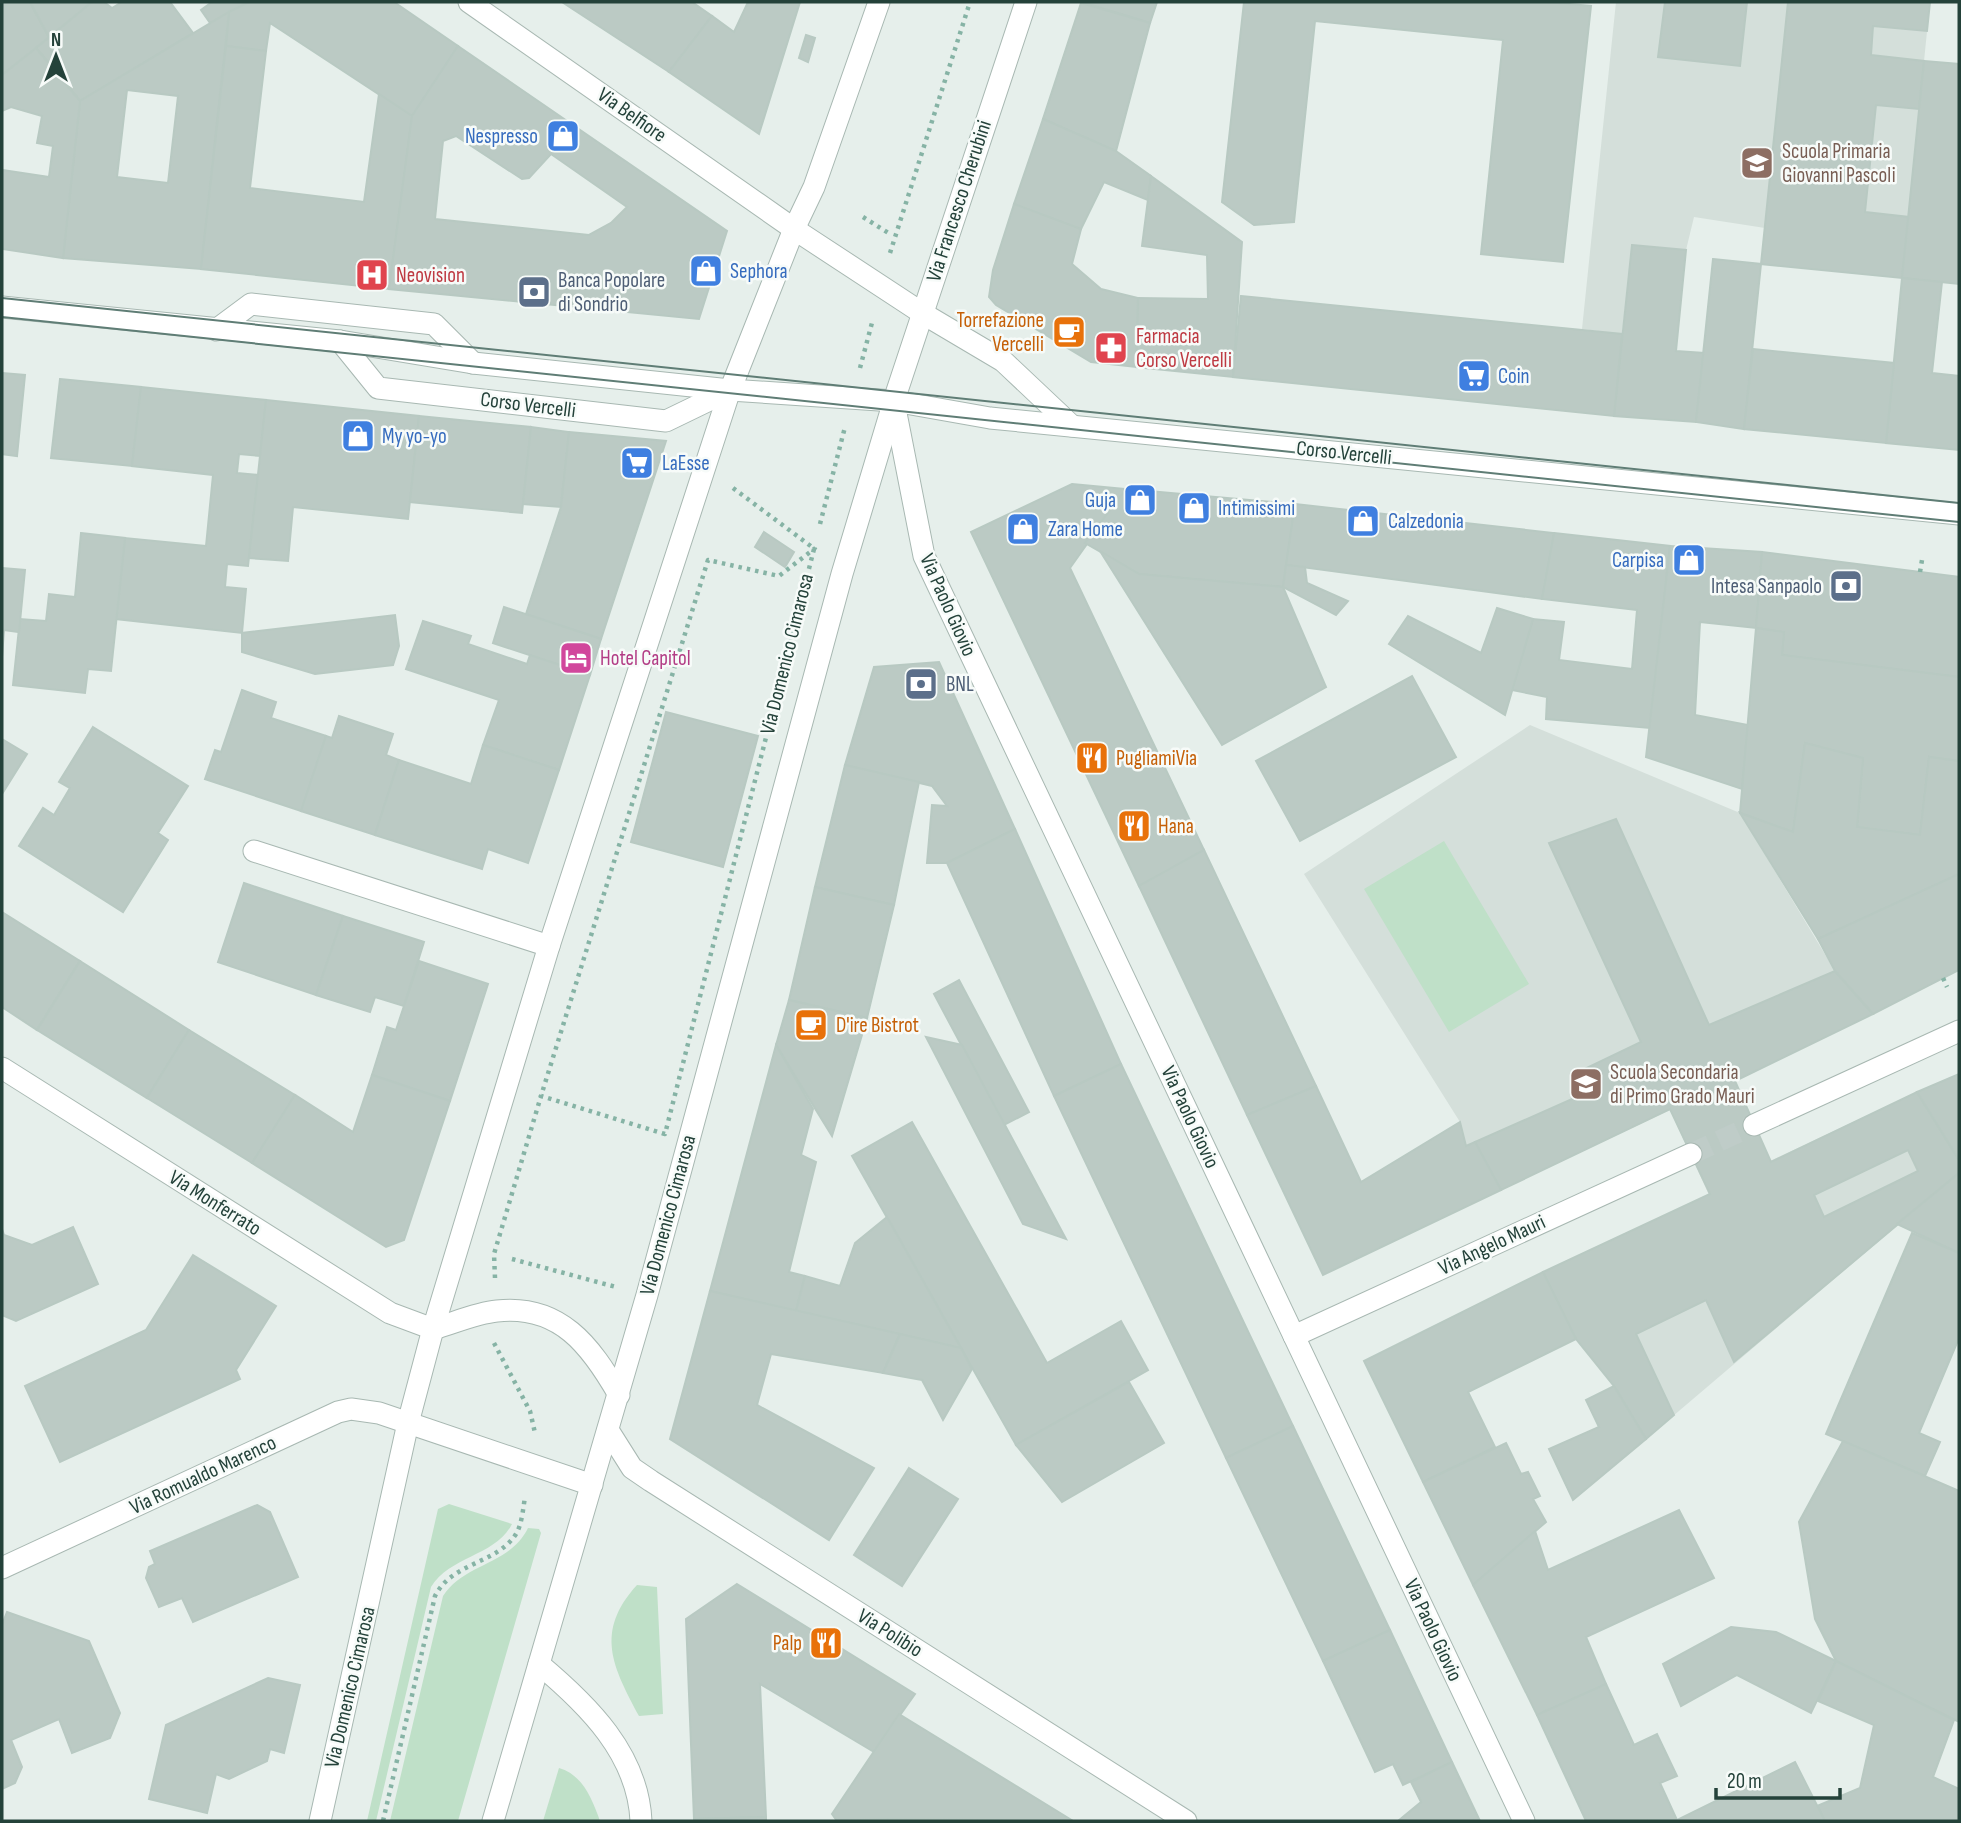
<svg xmlns="http://www.w3.org/2000/svg" width="1961" height="1823" font-family="'Sofia Sans Condensed',sans-serif">
  <style>
    .built { fill: #d4dfda }
    .green { fill: #bfe0c8 }
    .building { fill: #bbcac4; stroke: #b8c9c2; stroke-width: 2; fill-rule: evenodd }
    .lines { fill: none; stroke-linecap: round; stroke-linejoin: round }
    .minor-tunnel { stroke: #bfccc8; stroke-width: 21; stroke-dasharray: 21 10; stroke-linecap: butt }
    .service-casing { stroke: #a8b8b2; stroke-width: 23 }
    .minor-casing { stroke: #a8b8b2; stroke-width: 23 }
    .tertiary-casing { stroke: #a8b8b2; stroke-width: 23 }
    .path { stroke: #86b3a5; stroke-width: 4.5; stroke-dasharray: 3.5 5; stroke-linecap: butt }
    .service { stroke: #fff; stroke-width: 21 }
    .minor { stroke: #fff; stroke-width: 21 }
    .tertiary { stroke: #fff; stroke-width: 21 }
    .tram { stroke: #5f7d75; stroke-width: 2 }
    .labels { text-anchor: middle; dominant-baseline: central; stroke-width: 5; stroke-linejoin: round; paint-order: stroke }
    .street-label { font-size: 21px; fill: #24423a; stroke: #f7fbf9 }
    .shop-label { font-size: 21px; fill: #366cbe; stroke: #f7fbf9; text-anchor: start }
    .education-label { font-size: 21px; fill: #785e54; stroke: #f7fbf9; text-anchor: start }
    .health-label { font-size: 21px; fill: #be3a42; stroke: #f7fbf9; text-anchor: start }
    .service-label { font-size: 21px; fill: #4e5e75; stroke: #f7fbf9; text-anchor: start }
    .food-label { font-size: 21px; fill: #c56008; stroke: #f7fbf9; text-anchor: start }
    .hotel-label { font-size: 21px; fill: #b23c85; stroke: #f7fbf9; text-anchor: start }
  </style>
  <rect width="100%" height="100%" fill="#e6efeb"/>
  <g class="built">
    <path d="M1616,2H1930L1902,278L1761,264L1765,228L1694,217L1686,250L1632,245L1622,334L1582,329Z"/>
    <path d="M1530,725L1740,813L1835,971L1873,1014L1735,1081L1770,1161L1917,1092L1959,1160V1173L1646,1439L1614,1386L1576,1339L1709,1195L1670,1110L1501,1190L1475,1142L1466,1146L1460,1122L1304,874Z"/>
  </g>
  <g class="green">
    <path d="M1444,841L1529,984L1449,1032L1364,889Z"/>
    <path d="M449,1504L512,1524C496,1556 450,1556 431,1587L376,1821H367L438,1509Z"/>
    <path d="M528,1528L539,1529L541,1533L458,1821H390L443,1596C464,1563 510,1565 528,1528Z"/>
    <path d="M637,1585L657,1587L663,1714L639,1716C613,1667 594,1632 637,1585Z"/>
    <path d="M559,1768C583,1775 592,1799 600,1821H543Z"/>
  </g>
  <g class="building">
    <path d="M2,2H30L50,39L2,75Z"/>
    <path d="M30,2H92L50,39Z"/>
    <path d="M92,2H104L112,8L122,2H170L193,33L80,101L36,48Z"/>
    <path d="M212,2H249L210,23L201,10Z"/>
    <path d="M249,2H394L458,46L412,116L270,23L266,51L226,46L229,12Z"/>
    <path d="M562,2H692L712,16L669,72Z"/>
    <path d="M748,2H800L759,134L669,72L712,16L734,32Z"/>
    <path d="M1082,2H1157L1150,23Z"/>
    <path d="M1244,2H1547L1591,6L1563,262L1481,254L1503,40L1315,21L1294,222L1254,225L1222,202Z"/>
    <path d="M1665,2H1747L1740,66L1658,57Z"/>
    <path d="M1788,2H1930L1927,31L1873,26L1871,55L1924,61L1919,109L1876,105L1865,212L1909,217L1902,278L1761,264Z"/>
    <path d="M1081,3L1150,23L1116,151L1043,119Z"/>
    <path d="M229,12L201,269L63,258L80,101ZM127,90L178,96L168,183L117,177Z"/>
    <path d="M806,35L815,38L808,62L799,58Z"/>
    <path d="M226,46L266,51L250,188L364,202L379,94L412,116L389,289L201,269Z"/>
    <path d="M458,46L727,231L699,319L389,289L412,116ZM456,136L522,179L529,178L551,154L627,207L611,223L589,235L435,219L443,141Z"/>
    <path d="M36,48L80,101L63,258L2,249V170L49,177L53,146L37,143L42,116L11,107L2,111V75Z"/>
    <path d="M1924,61L1959,64V284L1902,278Z"/>
    <path d="M1043,119L1116,151L1151,176L1148,200L1104,182L1081,229L1014,204Z"/>
    <path d="M1151,176L1242,242L1233,377L1136,367L1138,298L1208,299L1207,255L1142,246Z"/>
    <path d="M1014,204L1081,229L1072,264L1101,289L1138,298L1136,367L1091,362L996,305L989,297L993,270Z"/>
    <path d="M1632,245L1686,250L1676,351L1704,353L1696,422L1614,416Z"/>
    <path d="M1713,259L1761,264L1744,429L1696,422Z"/>
    <path d="M1902,278L1942,282L1932,373L1959,376V450L1886,443Z"/>
    <path d="M1241,296L1622,334L1614,416L1233,377Z"/>
    <path d="M1753,349L1894,363L1886,443L1744,429Z"/>
    <path d="M2,373L25,375L17,456L2,454Z"/>
    <path d="M60,379L141,387L132,466L51,458Z"/>
    <path d="M141,387L266,400L260,456L239,454L237,473L258,475L248,566L227,564L225,587L246,589L242,633L116,619L125,538L206,546L213,475L132,466Z"/>
    <path d="M266,400L419,416L408,519L293,507L288,561L249,558Z"/>
    <path d="M419,416L531,427L522,513L410,502Z"/>
    <path d="M531,427L569,432L561,507L523,504Z"/>
    <path d="M569,432L666,441L601,639L526,614L561,507Z"/>
    <path d="M1072,484L1126,489L1070,568L1204,850L1139,886L971,532Z"/>
    <path d="M1126,489L1295,504L1283,587L1139,574L1085,543Z"/>
    <path d="M1295,504L1554,533L1542,599L1286,565Z"/>
    <path d="M764,532L794,552L785,567L755,547Z"/>
    <path d="M81,533L125,538L111,671L88,669L85,693L13,685L20,619L46,621L49,594L75,597Z"/>
    <path d="M1554,533L1670,546L1650,728L1546,719L1547,697L1512,690L1533,619L1564,622L1559,660L1632,669L1637,610L1542,599Z"/>
    <path d="M1670,546L1762,552L1756,628L1700,622L1695,715L1748,725L1742,789L1646,757Z"/>
    <path d="M1100,551L1139,574L1283,587L1326,687L1222,745Z"/>
    <path d="M1762,552L1959,577V677L1782,655L1784,632L1756,628Z"/>
    <path d="M1286,565L1305,567L1307,583L1348,601L1336,615L1283,587Z"/>
    <path d="M2,568L25,570L19,632L4,630L2,657Z"/>
    <path d="M504,607L601,639L590,675L493,643Z"/>
    <path d="M1497,608L1533,619L1505,715L1389,644L1408,616L1481,653Z"/>
    <path d="M395,615L399,646L393,665L315,674L242,652V633Z"/>
    <path d="M423,621L471,636L468,644L527,664L530,655L590,675L559,770L483,745L499,700L406,669Z"/>
    <path d="M1756,628L1784,632L1782,655L1959,677V761L1929,757L1920,835L1857,827L1863,758L1805,743L1793,832L1740,813Z"/>
    <path d="M939,662L1015,829L947,863H927L932,805L947,806L932,786L845,765L874,667Z"/>
    <path d="M1412,676L1456,757L1300,841L1256,761Z"/>
    <path d="M242,690L276,702L271,718L326,736L301,811L205,779L215,750L221,752Z"/>
    <path d="M666,712L758,736L723,867L631,842Z"/>
    <path d="M339,716L393,734L386,755L399,760L375,835L301,811L326,736L332,738Z"/>
    <path d="M93,727L188,786L158,833L168,840L123,912L19,846L43,808L54,815L70,788L59,782Z"/>
    <path d="M2,739L27,754L2,794Z"/>
    <path d="M1805,743L1863,758L1857,827L1920,835L1929,757L1959,761V874L1818,939L1740,813L1793,832Z"/>
    <path d="M483,745L559,770L528,863L488,849L482,869L375,835L399,760L471,784Z"/>
    <path d="M845,765L919,782L894,905L815,887Z"/>
    <path d="M1616,819L1709,1025L1835,971L1873,1014L1735,1081L1771,1162L1917,1092L1959,1160V1173L1734,1362L1706,1300L1636,1334L1674,1415L1646,1439L1614,1386L1576,1339L1543,1272L1710,1194L1670,1109L1501,1190L1475,1142L1579,1096L1572,1075L1641,1042L1549,843ZM1908,1150L1918,1171L1824,1217L1814,1195Z"/>
    <path d="M1015,829L1121,1064L1054,1096L947,863Z"/>
    <path d="M1204,850L1316,1086L1247,1115L1139,886Z"/>
    <path d="M1959,874V970L1873,1014L1835,971L1818,939Z"/>
    <path d="M244,883L343,916L316,995L218,962Z"/>
    <path d="M815,887L894,905L867,1018L789,1000Z"/>
    <path d="M2,912L80,961L37,1030L2,1007Z"/>
    <path d="M343,916L424,942L404,1006L375,997L370,1012L316,995Z"/>
    <path d="M80,961L189,1030L147,1098L37,1030Z"/>
    <path d="M419,961L488,984L450,1101L372,1075L387,1027L396,1030Z"/>
    <path d="M959,980L1029,1112L1004,1125L934,994Z"/>
    <path d="M789,1000L867,1018L832,1136L776,1045Z"/>
    <path d="M189,1030L295,1095L252,1163L147,1098Z"/>
    <path d="M926,1037L962,1045L1066,1239L1023,1224Z"/>
    <path d="M776,1045L813,1109L801,1155L816,1162L789,1272L805,1276L796,1311L710,1291Z"/>
    <path d="M1121,1064L1293,1426L1226,1458L1054,1096Z"/>
    <path d="M1959,1074V1160L1917,1092Z"/>
    <path d="M372,1075L450,1101L404,1240L386,1247L252,1163L295,1095L353,1132Z"/>
    <path d="M1316,1086L1361,1182L1460,1122L1466,1146L1475,1142L1501,1190L1323,1275L1247,1115Z"/>
    <path d="M912,1122L1047,1363L1121,1321L1148,1370L1016,1445L852,1156Z"/>
    <path d="M1959,1173V1253L1897,1224Z"/>
    <path d="M887,1217L961,1348L796,1311L805,1276L840,1286L855,1243Z"/>
    <path d="M73,1227L98,1284L16,1321L2,1315V1229L4,1235L32,1245Z"/>
    <path d="M1912,1233L1959,1253V1338L1919,1433L1940,1442L1925,1476L1826,1434Z"/>
    <path d="M193,1255L276,1306L236,1370L240,1379L60,1462L25,1386L146,1330Z"/>
    <path d="M1543,1272L1576,1339L1468,1392L1495,1447L1423,1482L1364,1361Z"/>
    <path d="M710,1291L900,1334L883,1373L771,1354L757,1405L874,1468L829,1540L670,1439Z"/>
    <path d="M900,1334L961,1348L972,1369L943,1420L922,1380L883,1373Z"/>
    <path d="M1129,1382L1164,1443L1062,1502L1016,1445Z"/>
    <path d="M1614,1386L1646,1439L1573,1500L1549,1449L1599,1427L1586,1400Z"/>
    <path d="M1293,1426L1390,1630L1323,1661L1226,1458Z"/>
    <path d="M1843,1441L1959,1491V1722L1836,1661L1815,1619L1799,1522Z"/>
    <path d="M1506,1443L1521,1474L1528,1472L1540,1496L1533,1499L1546,1522L1473,1585L1423,1482Z"/>
    <path d="M909,1468L958,1499L902,1586L854,1555Z"/>
    <path d="M257,1505L270,1512L298,1577L193,1622L182,1598L159,1607L146,1578L149,1567L155,1564L150,1551Z"/>
    <path d="M1679,1510L1714,1578L1586,1637L1606,1684L1537,1715L1473,1585L1535,1531L1548,1570Z"/>
    <path d="M737,1584L915,1694L874,1752L760,1684L766,1817L694,1819L686,1619Z"/>
    <path d="M7,1612L89,1641L120,1713L110,1738L72,1753L59,1719L11,1740L22,1767L15,1783L2,1789V1625Z"/>
    <path d="M1731,1627L1776,1632L1836,1661L1811,1713L1737,1675L1681,1706L1663,1664Z"/>
    <path d="M1390,1630L1452,1762L1403,1785L1393,1764L1375,1772L1323,1661Z"/>
    <path d="M1836,1661L1954,1720L1933,1777L1959,1789V1821H1825L1817,1806L1860,1788L1874,1725L1818,1701Z"/>
    <path d="M268,1678L300,1685L284,1753L270,1749L267,1761L229,1779L216,1774L207,1813L149,1799L166,1725Z"/>
    <path d="M1606,1684L1634,1745L1657,1734L1677,1776L1660,1783L1677,1820L1586,1821L1537,1715Z"/>
    <path d="M899,1714L1073,1821L886,1819L837,1821L832,1814Z"/>
    <path d="M1452,1762L1480,1821H1398L1421,1802L1411,1782Z"/>
    <path d="M1795,1762L1825,1821H1678L1677,1820Z"/>
    <path d="M766,1817V1821H694V1819Z"/>
  </g>
  <g class="lines">
    <path class="minor-tunnel" d="M1691,1154L1754,1125"/>
    <defs>
      <path id="service" d="M254,851L549,946"/>
      <g id="minor">
        <path d="M469,2L794,229L922,313L1003,361L1072,426"/>
        <path d="M894,403L924,556L1524,1821"/>
        <path d="M2,1068L390,1313L433,1329"/>
        <path d="M1754,1125L1959,1031"/>
        <path d="M433,1329C454,1323 476,1313 497,1311C560,1304 591,1346 619,1395"/>
        <path d="M1294,1336L1691,1154"/>
        <path d="M608,1430L632,1468L651,1481L1186,1821"/>
        <path d="M2,1568L338,1412L351,1409L379,1413L592,1485"/>
        <path d="M539,1664C588,1705 638,1754 641,1821"/>
        <path d="M320,1821L408,1423L433,1329L549,946L729,393L794,229L814,187L879,2"/>
        <path d="M493,1821L647,1295L842,574L897,391L1026,2"/>
      </g>
      <g id="tertiary">
        <path d="M2,307L340,341L473,363L730,390L894,401L990,418L1959,514"/>
        <path d="M216,330L251,304L434,324L473,363"/>
        <path d="M340,341L378,388L666,421L730,390"/>
      </g>
    </defs>
    <use href="#service" class="service-casing"/>
    <use href="#minor" class="minor-casing"/>
    <use href="#tertiary" class="tertiary-casing"/>
    <g class="path">
      <path d="M863,217L890,234"/>
      <path d="M890,253L970,2"/>
      <path d="M860,368L873,319"/>
      <path d="M733,488L816,550"/>
      <path d="M820,524L845,427"/>
      <path d="M814,549L665,1134L541,1096L708,560L779,576Z"/>
      <path d="M1920,572L1922,560"/>
      <path d="M1943,978L1947,987"/>
      <path d="M512,1259L616,1287"/>
      <path d="M495,1278L494,1254L541,1096"/>
      <path d="M494,1343L530,1411L535,1433"/>
      <path d="M383,1821L435,1596C452,1562 497,1564 516,1534C522,1524 523,1509 525,1497"/>
    </g>
    <use href="#service" class="service"/>
    <use href="#minor" class="minor"/>
    <use href="#tertiary" class="tertiary"/>
    <g class="tram">
      <path d="M2,298L1959,503"/>
      <path d="M2,317L1959,522"/>
    </g>
  </g>
  <defs>
    <symbol id="shop-square" viewBox="-11 -11 22 22"><rect x="-9" y="-9" width="18" height="18" rx="4" fill="#3f7fe0" stroke="#f7fbf9"/><path d="M-5-2.5h2.3a2.7 3.5 0 0 1 5.4 0H5L5.5 6h-11ZM-1.5-2.5h3a1.5 2.3 0 0 0-3 0Z" fill="#fff"/></symbol>
    <symbol id="school-square" viewBox="-11 -11 22 22"><rect x="-9" y="-9" width="18" height="18" rx="4" fill="#8d6e63" stroke="#f7fbf9"/><path d="M0-5L7-2L0 1L-7-2ZM-4 1L0 2.5L4 1V4Q0 6-4 4Z" fill="#fff"/></symbol>
    <symbol id="hospital-square" viewBox="-11 -11 22 22"><rect x="-9" y="-9" width="18" height="18" rx="4" fill="#e0444e" stroke="#f7fbf9"/><path d="M-5-5h3v3.5h4V-5h3V5h-3V1.5h-4V5h-3Z" fill="#fff"/></symbol>
    <symbol id="bank-square" viewBox="-11 -11 22 22"><rect x="-9" y="-9" width="18" height="18" rx="4" fill="#5c6f8a" stroke="#f7fbf9"/><path d="M-6-4H6V4H-6ZM0-2.3a2.3 2.3 0 1 0 0 4.6a2.3 2.3 0 1 0 0-4.6Z" fill="#fff"/></symbol>
    <symbol id="cafe-square" viewBox="-11 -11 22 22"><rect x="-9" y="-9" width="18" height="18" rx="4" fill="#e8710a" stroke="#f7fbf9"/><path d="M-5.5-4.5H6V0H3Q3 3.5 0 3.5H-2.5Q-5.5 3.5-5.5 0ZM3-3.2v2h1.7v-2ZM-6 4.5H4V6H-6Z" fill="#fff"/></symbol>
    <symbol id="pharmacy-square" viewBox="-11 -11 22 22"><rect x="-9" y="-9" width="18" height="18" rx="4" fill="#e0444e" stroke="#f7fbf9"/><path d="M-2-6h4v4h4v4h-4v4h-4v-4h-4v-4h4Z" fill="#fff"/></symbol>
    <symbol id="supermarket-square" viewBox="-11 -11 22 22"><rect x="-9" y="-9" width="18" height="18" rx="4" fill="#3f7fe0" stroke="#f7fbf9"/><path d="M-6-5.5h2.5l.6 2H6L4.5 2H-2.5L-4.4-4H-6ZM-1.5 3.2a1.3 1.3 0 1 0 .1 0ZM3 3.2a1.3 1.3 0 1 0 .1 0Z" fill="#fff"/></symbol>
    <symbol id="hotel-square" viewBox="-11 -11 22 22"><rect x="-9" y="-9" width="18" height="18" rx="4" fill="#d1479c" stroke="#f7fbf9"/><path d="M-6-4.5h1.5V1H6V5H4.5V3h-9V5H-6ZM-4 0a1.8 1.8 0 1 1 3.6 0ZM.5 0V-2.5h3Q6-2.5 6 0Z" fill="#fff"/></symbol>
    <symbol id="restaurant-square" viewBox="-11 -11 22 22"><rect x="-9" y="-9" width="18" height="18" rx="4" fill="#e8710a" stroke="#f7fbf9"/><path d="M-5-6h1v4h1v-4h1v4h1v-4h1v5L-1.5 .5V6h-2V.5L-5-1ZM5-6V6H3V1.5H1.5Q1.5-4 5-6Z" fill="#fff"/></symbol>
  </defs>
  <g fill-rule="evenodd">
    <use href="#shop-square" x="544" y="117" width="38" height="38"/>
    <use href="#school-square" x="1738" y="144" width="38" height="38"/>
    <use href="#shop-square" x="687" y="252" width="38" height="38"/>
    <use href="#hospital-square" x="353" y="256" width="38" height="38"/>
    <use href="#bank-square" x="515" y="273" width="38" height="38"/>
    <use href="#cafe-square" x="1050" y="313" width="38" height="38"/>
    <use href="#pharmacy-square" x="1092" y="329" width="38" height="38"/>
    <use href="#supermarket-square" x="1455" y="357" width="38" height="38"/>
    <use href="#shop-square" x="339" y="417" width="38" height="38"/>
    <use href="#supermarket-square" x="618" y="444" width="38" height="38"/>
    <use href="#shop-square" x="1121" y="481" width="38" height="38"/>
    <use href="#shop-square" x="1175" y="489" width="38" height="38"/>
    <use href="#shop-square" x="1344" y="502" width="38" height="38"/>
    <use href="#shop-square" x="1004" y="510" width="38" height="38"/>
    <use href="#shop-square" x="1670" y="541" width="38" height="38"/>
    <use href="#bank-square" x="1827" y="567" width="38" height="38"/>
    <use href="#hotel-square" x="557" y="639" width="38" height="38"/>
    <use href="#bank-square" x="902" y="665" width="38" height="38"/>
    <use href="#restaurant-square" x="1073" y="739" width="38" height="38"/>
    <use href="#restaurant-square" x="1115" y="807" width="38" height="38"/>
    <use href="#cafe-square" x="792" y="1006" width="38" height="38"/>
    <use href="#school-square" x="1567" y="1065" width="38" height="38"/>
    <use href="#restaurant-square" x="807" y="1624" width="38" height="38"/>
  </g>
  <g class="labels">
    <g class="street-label">
      <text transform="translate(632 115) rotate(35)">Via Belfiore</text>
      <text transform="translate(959 201) rotate(-72)">Via Francesco Cherubini</text>
      <text transform="translate(528 405) rotate(7)">Corso Vercelli</text>
      <text transform="translate(1344 453) rotate(6)">Corso Vercelli</text>
      <text transform="translate(948 605) rotate(66)">Via Paolo Giovio</text>
      <text transform="translate(787 654) rotate(-76)">Via Domenico Cimarosa</text>
      <text transform="translate(1190 1117) rotate(65)">Via Paolo Giovio</text>
      <text transform="translate(215 1203) rotate(32)">Via Monferrato</text>
      <text transform="translate(668 1215) rotate(-75)">Via Domenico Cimarosa</text>
      <text transform="translate(1492 1245) rotate(-25)">Via Angelo Mauri</text>
      <text transform="translate(203 1475) rotate(-25)">Via Romualdo Marenco</text>
      <text transform="translate(1433 1630) rotate(65)">Via Paolo Giovio</text>
      <text transform="translate(890 1633) rotate(32)">Via Polibio</text>
      <text transform="translate(350 1687) rotate(-77)">Via Domenico Cimarosa</text>
    </g>
    <g class="shop-label">
      <text x="538" y="136" text-anchor="end">Nespresso</text>
      <text x="730" y="271">Sephora</text>
      <text x="1498" y="376">Coin</text>
      <text x="382" y="436">My yo-yo</text>
      <text x="662" y="463">LaEsse</text>
      <text x="1116" y="500" text-anchor="end">Guja</text>
      <text x="1218" y="508">Intimissimi</text>
      <text x="1388" y="521">Calzedonia</text>
      <text x="1048" y="529">Zara Home</text>
      <text x="1664" y="560" text-anchor="end">Carpisa</text>
    </g>
    <g class="education-label">
      <text x="1782" y="151">Scuola Primaria<tspan x="1782" dy="24">Giovanni Pascoli</tspan></text>
      <text x="1610" y="1072">Scuola Secondaria<tspan x="1610" dy="24">di Primo Grado Mauri</tspan></text>
    </g>
    <g class="health-label">
      <text x="396" y="275">Neovision</text>
      <text x="1136" y="336">Farmacia<tspan x="1136" dy="24">Corso Vercelli</tspan></text>
    </g>
    <g class="service-label">
      <text x="558" y="280">Banca Popolare<tspan x="558" dy="24">di Sondrio</tspan></text>
      <text x="1822" y="586" text-anchor="end">Intesa Sanpaolo</text>
      <text x="946" y="684">BNL</text>
    </g>
    <g class="food-label">
      <text x="1044" y="320" text-anchor="end">Torrefazione<tspan x="1044" dy="24">Vercelli</tspan></text>
      <text x="1116" y="758">PugliamiVia</text>
      <text x="1158" y="826">Hana</text>
      <text x="836" y="1025">D'ire Bistrot</text>
      <text x="802" y="1643" text-anchor="end">Palp</text>
    </g>
    <g class="hotel-label">
      <text x="600" y="658">Hotel Capitol</text>
    </g>
  </g>
  <rect width="1961" height="1823" fill="none" stroke="#24423a" stroke-width="7"/>
  <g transform="translate(56 56)" stroke="#f7fbf9" stroke-width="5" paint-order="stroke">
  <path d="M0-5L12 26L0 18L-12 26Z" fill="#24423a"/>
  <text y="-10" font-size="19" font-weight="bold" text-anchor="middle" fill="#24423a">N</text>
  </g>
  <path d="M1716 1788v10h124v-10" fill="none" stroke="#24423a" stroke-width="3.5"/>
  <text x="1727" y="1788" font-size="21" fill="#24423a" stroke="#f7fbf9" stroke-width="5" paint-order="stroke">20 m</text>
</svg>
